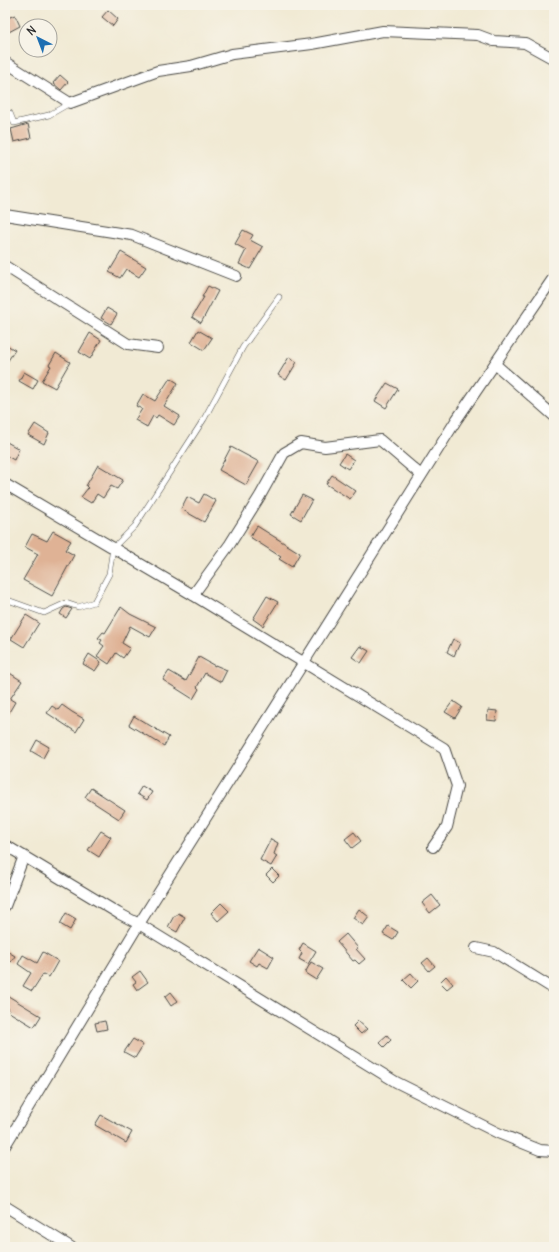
<svg xmlns="http://www.w3.org/2000/svg" width="559" height="1252" font-family="Delius,sans-serif">
  <style>
    .building { fill: #dfb295 }
    .lines { fill: none; stroke-linecap: round; stroke-linejoin: round }
    .lane-casing { stroke: #494844; stroke-width: 6 }
    .street-casing { stroke: #494844; stroke-width: 12 }
    .lane { stroke: #fff; stroke-width: 5 }
    .street { stroke: #fff; stroke-width: 10 }
  </style>
  <rect width="100%" height="100%" fill="#f7f3e8"/>
  <filter id="ink" filterUnits="userSpaceOnUse"><feTurbulence type="fractalNoise" baseFrequency=".025" numOctaves="2"/><feDisplacementMap in="SourceGraphic" scale="8" xChannelSelector="R" yChannelSelector="G"/><feConvolveMatrix kernelMatrix="1 2 1 2 8 2 1 2 1" color-interpolation-filters="sRGB"/></filter>
  <filter id="wash" filterUnits="userSpaceOnUse"><feTurbulence type="fractalNoise" baseFrequency=".012" numOctaves="4" result="noise"/><feDisplacementMap in="SourceGraphic" scale="16" xChannelSelector="R" yChannelSelector="G"/><feGaussianBlur stdDeviation="0.9" result="paint"/><feColorMatrix in="noise" values="0 0 0 0 0 0 0 0 0 0 0 0 0 0 0 0 0 1.4 0 .05"/><feComposite in="paint" operator="in"/></filter>
  <g filter="url(#wash)">
    <rect width="100%" height="100%" fill="#f1ead4"/>
    <g id="blocks">
      <g class="building">
        <path d="M108,10L118,19L113,26L102,17Z"/>
        <path d="M15,15L20,26L5,34V19Z"/>
        <path d="M60,75L68,82L61,90L53,83Z"/>
        <path d="M28,124L31,138L14,142L11,129Z"/>
        <path d="M243,230L253,235L250,240L263,247L250,269L239,264L246,250L235,244Z"/>
        <path d="M121,252L146,267L139,277L126,269L120,278L109,272Z"/>
        <path d="M208,286L218,291L201,323L192,317L204,297H202Z"/>
        <path d="M107,308L117,314L111,324L101,318Z"/>
        <path d="M198,330L212,338L204,350L191,342Z"/>
        <path d="M90,333L101,340L90,359L79,352Z"/>
        <path d="M5,344L15,350L5,365Z"/>
        <path d="M56,353L70,362L55,388L42,381L51,366L49,365Z"/>
        <path d="M289,357L297,362L286,380L278,375Z"/>
        <path d="M24,372L38,380L33,389L19,381Z"/>
        <path d="M170,378L178,383L164,406L180,416L174,425L158,415L156,418L153,416L147,427L135,420L142,409L136,406L143,394L155,401Z"/>
        <path d="M387,383L398,389L386,408L375,401Z"/>
        <path d="M35,424L49,433L44,444L28,435Z"/>
        <path d="M5,441L19,449L14,460L5,455Z"/>
        <path d="M231,447L259,462L246,485L219,470Z"/>
        <path d="M345,454L354,460L348,469L339,463Z"/>
        <path d="M98,465L123,480L117,489L111,486L103,498L97,494L91,503L81,497L88,488L86,486Z"/>
        <path d="M332,475L356,491L350,499L326,484Z"/>
        <path d="M204,494L216,501L204,522L181,509L187,497L199,503Z"/>
        <path d="M302,495L312,500L301,520L291,514Z"/>
        <path d="M257,526L300,553L292,567L279,559L281,557L250,537Z"/>
        <path d="M53,531L71,541L65,550L74,555L52,596L23,580L38,554L25,547L32,534L47,541Z"/>
        <path d="M267,596L278,602L263,626L253,619Z"/>
        <path d="M66,607L72,609L66,618L60,614L63,609Z"/>
        <path d="M121,607L130,614L156,627L150,637L130,626L122,643L130,648L123,658L116,653L109,664L97,656L104,646L100,643L102,640L98,638L103,632L105,633Z"/>
        <path d="M26,615L39,623L24,647L11,639Z"/>
        <path d="M453,639L460,643L454,656L447,652Z"/>
        <path d="M360,646L369,651L361,663L352,657Z"/>
        <path d="M89,654L101,662L95,671L83,664Z"/>
        <path d="M199,657L215,666V665L227,670L221,682L205,673L197,687L199,689L193,699L163,680L169,671L186,681Z"/>
        <path d="M5,670L22,681L10,699L15,702L5,719Z"/>
        <path d="M453,701L462,707L455,718L445,712Z"/>
        <path d="M62,705L72,712L84,719L76,732L47,713L52,706L58,710Z"/>
        <path d="M488,710L497,711L496,721L487,720Z"/>
        <path d="M134,716L169,737L164,746L129,725Z"/>
        <path d="M37,740L49,747L43,758L31,751Z"/>
        <path d="M142,786L152,792L147,800L137,794Z"/>
        <path d="M91,788L125,810L119,819L85,797Z"/>
        <path d="M101,831L111,837L99,857L88,850Z"/>
        <path d="M354,832L361,841L352,848L345,839Z"/>
        <path d="M271,839L278,843L274,854L277,856L271,866L260,860Z"/>
        <path d="M272,869L279,876L273,882L266,875Z"/>
        <path d="M432,895L440,905L430,913L422,903Z"/>
        <path d="M221,903L229,911L218,921L211,913Z"/>
        <path d="M359,909L369,917L363,925L353,918Z"/>
        <path d="M66,913L76,919L70,930L60,924Z"/>
        <path d="M178,913L185,917L177,932L168,927L174,916H176Z"/>
        <path d="M388,926L398,932L393,940L383,934Z"/>
        <path d="M346,934L358,948L356,949L365,959L359,964L355,960L353,961L337,942Z"/>
        <path d="M303,943L316,951L308,964L299,959L302,953L299,950Z"/>
        <path d="M258,947L274,957L268,968L259,963L257,966L249,961Z"/>
        <path d="M5,950L15,956L11,962L5,958Z"/>
        <path d="M43,952L58,961L49,977L43,974L32,991L23,986L31,973L18,964L23,955L37,963Z"/>
        <path d="M428,958L435,966L429,971L422,963Z"/>
        <path d="M311,962L323,969L316,980L305,973Z"/>
        <path d="M140,971L148,982L137,990L133,984L136,982L132,977Z"/>
        <path d="M411,973L418,981L411,988L403,980Z"/>
        <path d="M446,976L453,984L447,989L440,982Z"/>
        <path d="M171,992L178,1001L171,1006L165,997Z"/>
        <path d="M5,994L41,1016L34,1027L9,1012L10,1010L5,1006Z"/>
        <path d="M105,1021L107,1029L97,1031L95,1023Z"/>
        <path d="M358,1021L367,1029L361,1034L353,1026Z"/>
        <path d="M387,1035L391,1040L384,1047L379,1042Z"/>
        <path d="M133,1039L143,1045L135,1058L124,1052Z"/>
        <path d="M101,1115L132,1132L126,1143L95,1125Z"/>
      </g>
    </g>
  </g>
  <g filter="url(#ink)">
    <use href="#blocks" fill-opacity="0" stroke="#494844" stroke-width="1"/>
    <g class="lines">
      <defs>
        <g id="lane">
          <path d="M5,115L10,113L14,123L49,115L70,103"/>
          <path d="M5,599L44,613L66,603L78,607L94,602L109,574L113,548L135,526L204,419L243,347L279,297"/>
        </g>
        <g id="street">
          <path d="M5,62L70,103L158,71L191,66L232,54L312,44L383,31L478,35L494,41L525,43L554,59"/>
          <path d="M5,215L132,235L236,276"/>
          <path d="M5,266L128,344L158,348"/>
          <path d="M495,364L554,416"/>
          <path d="M5,484L193,595L444,748L457,786L447,827L433,847"/>
          <path d="M193,595L230,544L260,496L284,453L301,443L325,447L380,440L421,475"/>
          <path d="M5,845L118,913L139,924L396,1082L498,1133L540,1150L554,1151"/>
          <path d="M5,906L24,856"/>
          <path d="M476,948L494,952L554,989"/>
          <path d="M5,1146L139,924L457,419L554,277"/>
          <path d="M5,1206L71,1247"/>
        </g>
      </defs>
      <use href="#lane" class="lane-casing"/>
      <use href="#street" class="street-casing"/>
      <use href="#lane" class="lane"/>
      <use href="#street" class="street"/>
    </g>
  </g>
  <rect width="559" height="1252" fill="none" stroke="#f7f3e8" stroke-width="20"/>
  <g transform="translate(38 38) rotate(318)"><circle r="19" fill="#f7f3e8" stroke="#a5a39c"/>
  <path d="M0-3L7 15L0 10L-7 15Z" fill="#1f6fb2"/>
  <text y="-6" font-size="11" font-weight="bold" text-anchor="middle" fill="#2b2b2b">N</text>
  </g>
</svg>
